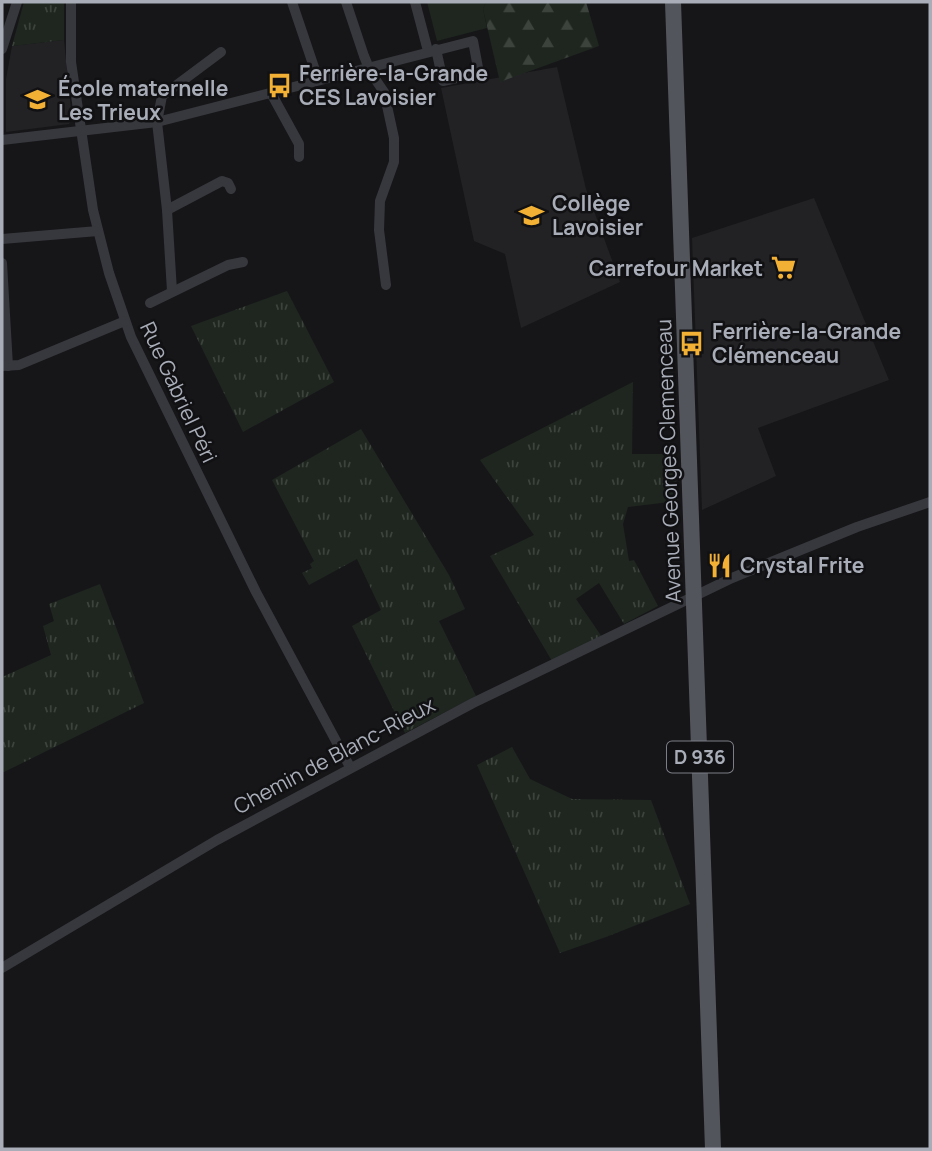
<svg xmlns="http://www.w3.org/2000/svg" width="932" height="1151" font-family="Manrope,sans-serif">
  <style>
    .built { fill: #222225 }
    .grass { fill: url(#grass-tufts) }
    .forest { fill: url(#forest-firs) }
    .pitch { fill: #1e261f }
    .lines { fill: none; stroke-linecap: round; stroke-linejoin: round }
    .minor { stroke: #37383d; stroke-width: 10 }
    .primary { stroke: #53555c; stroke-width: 16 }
    .labels { text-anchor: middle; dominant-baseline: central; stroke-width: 5; stroke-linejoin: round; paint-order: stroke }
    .shield { fill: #111113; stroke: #7b7e86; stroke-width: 2 }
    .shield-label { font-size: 19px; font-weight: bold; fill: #a8adb8 }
    .poi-label { font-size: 21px; font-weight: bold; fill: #a8adb8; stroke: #111113; text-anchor: start }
    .street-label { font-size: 21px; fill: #a8adb8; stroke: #111113 }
  </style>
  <defs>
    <pattern id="grass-tufts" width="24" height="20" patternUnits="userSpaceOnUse" patternTransform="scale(1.75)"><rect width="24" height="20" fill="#1e261f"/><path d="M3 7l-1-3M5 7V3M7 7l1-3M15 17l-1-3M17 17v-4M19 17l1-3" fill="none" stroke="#3c433d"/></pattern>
    <pattern id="forest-firs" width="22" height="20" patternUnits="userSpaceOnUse" patternTransform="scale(1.75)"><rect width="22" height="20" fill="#1e261f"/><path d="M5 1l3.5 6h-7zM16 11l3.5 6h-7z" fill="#3c433d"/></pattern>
  </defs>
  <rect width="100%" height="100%" fill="#161618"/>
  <g class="built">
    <path d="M64,40L72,120L69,124L6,132V79L12,46Z"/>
    <path d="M557,67L586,189L620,282L521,328L505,254L474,241L441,88Z"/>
    <path d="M814,198L889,380L758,428L776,476L702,510L692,238Z"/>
  </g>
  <g class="grass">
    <path d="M24,2H64V40L12,46Z"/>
    <path d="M287,291L334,382L243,432L191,326Z"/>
    <path d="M633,382L632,454H674L678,501L628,507L623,524L629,561L634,560L658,606L624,624L599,583L576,599L602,637L552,661L490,556L534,535L480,460Z"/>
    <path d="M361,429L449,575L465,609L439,621L476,696L405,733L352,626L381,610L357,559L309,585L302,573L312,568L310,564L314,561L272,480Z"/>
    <path d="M100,584L144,703L2,773V677L51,655L43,626L54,621L49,604Z"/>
    <path d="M512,747L530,779L572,799L651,800L690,904L606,937L560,953L477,765Z"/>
  </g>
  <path class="forest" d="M486,2H586L599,46L500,82L483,9Z"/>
  <path class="pitch" d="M427,2H486L483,9L487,28L437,41Z"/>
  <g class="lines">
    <g class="minor">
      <path d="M71,2V62L93,210L109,273L131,337L256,592L350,767"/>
      <path d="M292,2L318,79"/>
      <path d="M346,2L364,56L371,73L384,92L394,138V162L380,201L379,230L386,285"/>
      <path d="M415,2L428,51"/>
      <path d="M2,49L17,2"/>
      <path d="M271,93L299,144V157"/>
      <path d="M2,140L157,122L473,41L479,73L443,81L436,49"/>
      <path d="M167,210L222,181L228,183L231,189"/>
      <path d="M2,239L98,231"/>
      <path d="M2,263L8,366"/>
      <path d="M172,291L167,210L157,122L162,96L221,52"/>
      <path d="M150,303L228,265L243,262"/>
      <path d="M2,366L19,365L125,321"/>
      <path d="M2,968L217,840L473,703L732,578L857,527L930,502"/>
    </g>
    <path class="primary" d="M673,2L713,1149"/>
  </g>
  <defs>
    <symbol id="bus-bare" viewBox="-9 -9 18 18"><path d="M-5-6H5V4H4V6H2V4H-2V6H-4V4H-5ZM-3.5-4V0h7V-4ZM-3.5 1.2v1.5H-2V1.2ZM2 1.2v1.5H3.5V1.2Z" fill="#f2b134" stroke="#111113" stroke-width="2.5" paint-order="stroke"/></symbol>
    <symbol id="school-bare" viewBox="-9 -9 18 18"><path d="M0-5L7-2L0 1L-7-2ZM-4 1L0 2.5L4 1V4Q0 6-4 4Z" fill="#f2b134" stroke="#111113" stroke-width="2.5" paint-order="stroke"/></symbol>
    <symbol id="supermarket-bare" viewBox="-9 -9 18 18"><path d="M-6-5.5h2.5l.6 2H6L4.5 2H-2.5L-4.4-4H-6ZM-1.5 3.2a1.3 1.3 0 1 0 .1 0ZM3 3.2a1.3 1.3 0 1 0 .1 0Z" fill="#f2b134" stroke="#111113" stroke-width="2.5" paint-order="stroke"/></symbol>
    <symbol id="restaurant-bare" viewBox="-9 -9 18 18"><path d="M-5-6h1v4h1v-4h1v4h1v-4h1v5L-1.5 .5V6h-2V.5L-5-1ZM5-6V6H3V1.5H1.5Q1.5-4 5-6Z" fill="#f2b134" stroke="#111113" stroke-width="2.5" paint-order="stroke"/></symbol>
  </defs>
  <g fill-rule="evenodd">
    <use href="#bus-bare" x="262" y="68" width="35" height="35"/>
    <use href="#school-bare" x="20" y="82" width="35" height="35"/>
    <use href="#school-bare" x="514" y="198" width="35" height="35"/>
    <use href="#supermarket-bare" x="766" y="250" width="35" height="35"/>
    <use href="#bus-bare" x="674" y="326" width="35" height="35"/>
    <use href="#restaurant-bare" x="702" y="548" width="35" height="35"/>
  </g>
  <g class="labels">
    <rect class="shield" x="667" y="741.5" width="66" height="31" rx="5"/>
    <g class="shield-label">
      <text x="700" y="757">D 936</text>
    </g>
    <g class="poi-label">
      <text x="299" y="73">Ferrière-la-Grande<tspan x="299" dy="24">CES Lavoisier</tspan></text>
      <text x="58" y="88">École maternelle<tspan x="58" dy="24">Les Trieux</tspan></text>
      <text x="552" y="203">Collège<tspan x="552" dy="24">Lavoisier</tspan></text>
      <text x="763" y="268" text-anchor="end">Carrefour Market</text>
      <text x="712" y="331">Ferrière-la-Grande<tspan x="712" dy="24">Clémenceau</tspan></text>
      <text x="740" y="565">Crystal Frite</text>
    </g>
    <g class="street-label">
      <text transform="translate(179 392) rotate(65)">Rue Gabriel Péri</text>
      <text transform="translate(668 461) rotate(-92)">Avenue Georges Clemenceau</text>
      <text transform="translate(334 755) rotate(-28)">Chemin de Blanc-Rieux</text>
    </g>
  </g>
  <rect width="932" height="1151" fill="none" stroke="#a8adb8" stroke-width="7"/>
</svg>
